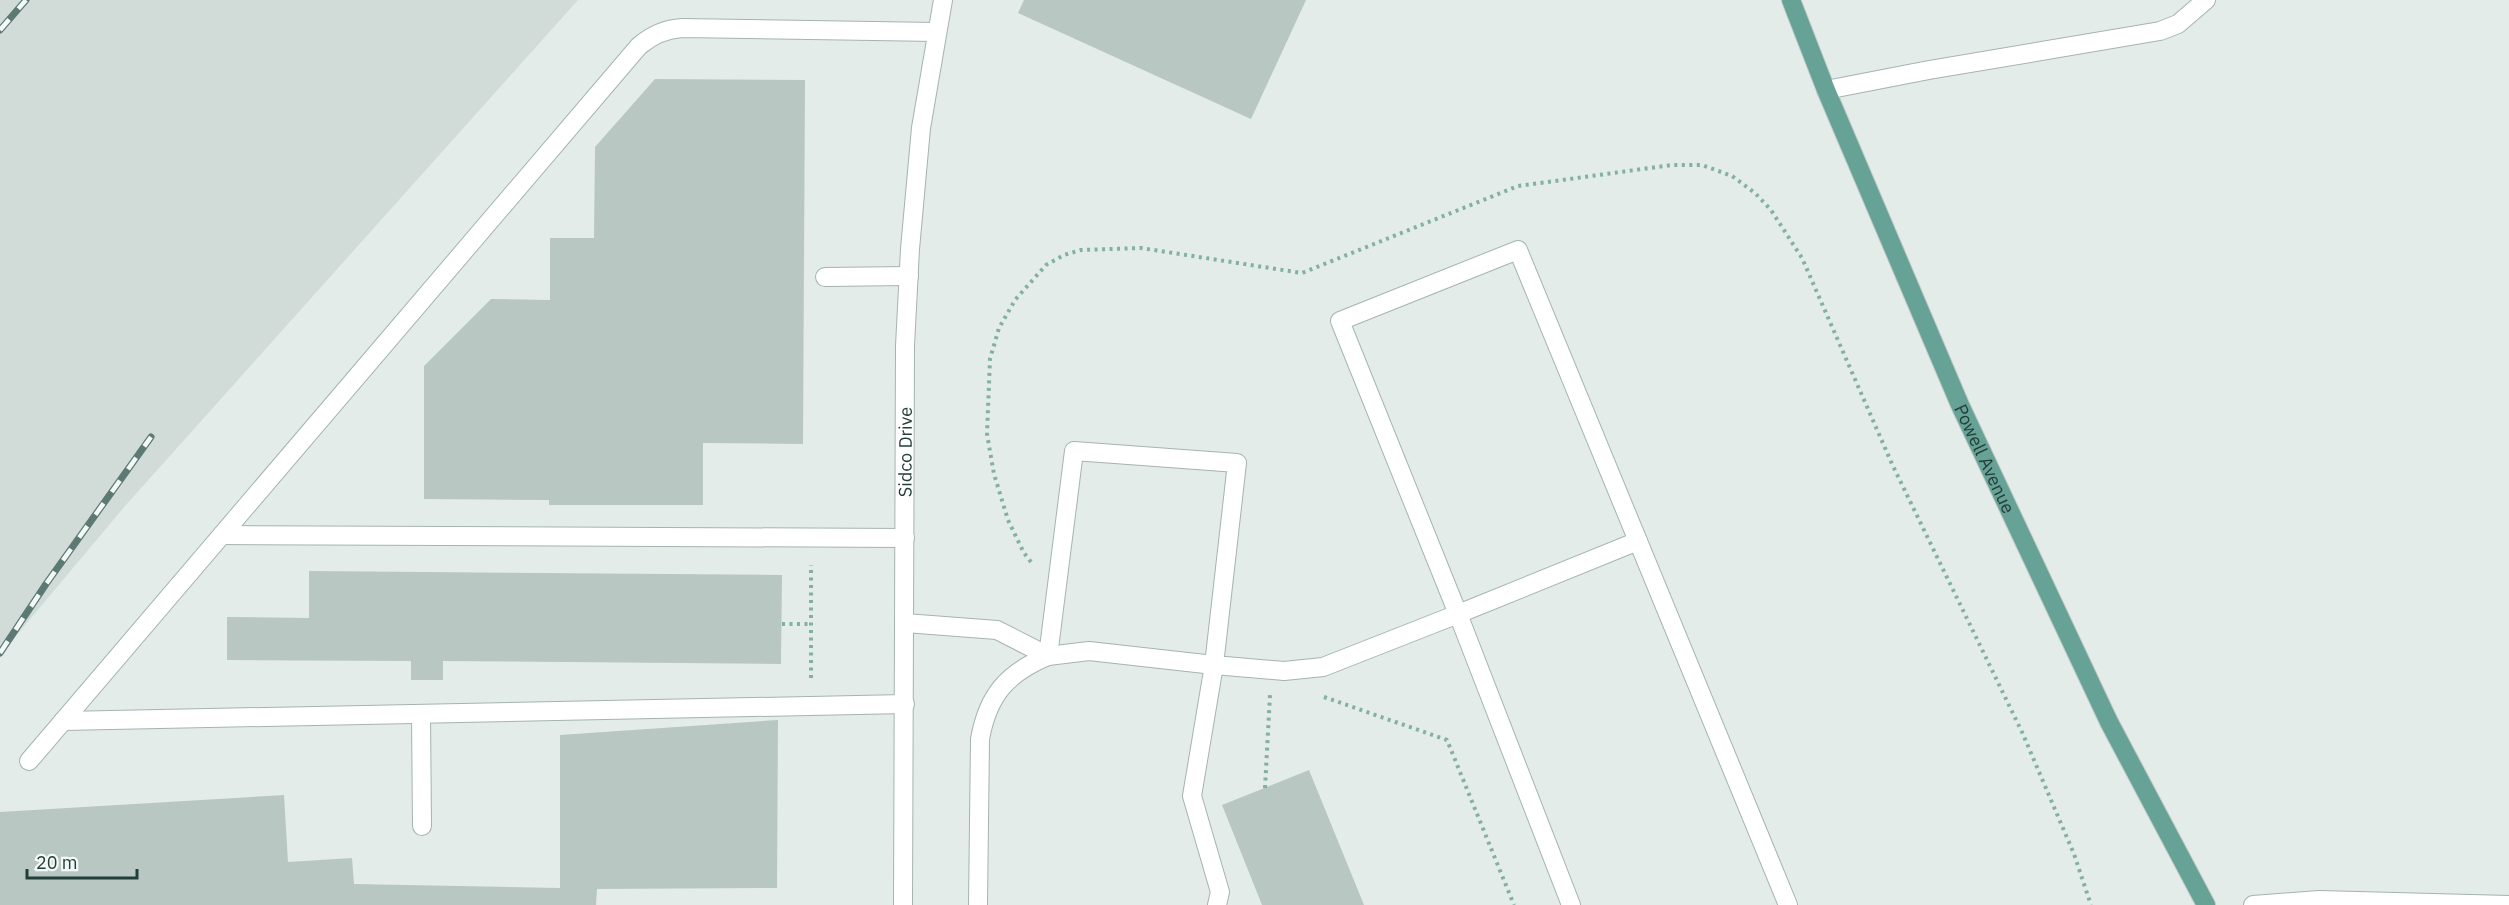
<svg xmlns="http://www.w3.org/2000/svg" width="2509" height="905" font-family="'IBM Plex Sans',sans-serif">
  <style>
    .built { fill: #d1dcd8 }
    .building { fill: #b8c7c2 }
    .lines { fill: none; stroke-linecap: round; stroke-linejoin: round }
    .minor-casing { stroke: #a5b4b0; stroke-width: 20 }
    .major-casing { stroke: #c1c9c7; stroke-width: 20 }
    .path { stroke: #83b0a4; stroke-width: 4; stroke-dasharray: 3 4.5; stroke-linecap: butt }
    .minor { stroke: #fff; stroke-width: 18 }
    .major { stroke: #67a296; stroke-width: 18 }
    .rail-casing { stroke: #5d7973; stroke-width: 7 }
    .rail { stroke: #f3f9f6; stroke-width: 4.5; stroke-dasharray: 14; stroke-linecap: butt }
    .labels { text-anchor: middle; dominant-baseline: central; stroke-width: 4.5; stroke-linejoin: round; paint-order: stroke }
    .street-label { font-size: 18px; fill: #223e38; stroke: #f3f9f6 }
  </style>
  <rect width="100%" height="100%" fill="#e3ece9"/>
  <path class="built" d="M0,0H578L125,506L0,655Z"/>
  <g class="building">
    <path d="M1024,0H1306L1251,119L1018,13Z"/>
    <path d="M655,79L805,80L803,444L703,443V505H549V500L424,499V366L491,299L550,300V238H594L595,147Z"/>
    <path d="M309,571L782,575L781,664L443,661V680H411V661L227,660V617L309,618Z"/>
    <path d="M778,720L777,888L597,889L596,905H0V812L284,795L288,862L352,858L354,884L560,888V735Z"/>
    <path d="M1309,770L1364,905H1262L1222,805Z"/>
  </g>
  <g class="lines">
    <defs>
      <g id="minor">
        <path d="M1826,90L1929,70L2160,31L2178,24L2206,0"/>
        <path d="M825,277L909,276"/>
        <path d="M222,535L905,538"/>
        <path d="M905,623L997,630L1048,656L1089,651L1214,665L1192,796L1220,892L1217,905"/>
        <path d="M421,714L422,826"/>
        <path d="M63,721L905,704"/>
        <path d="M29,761L639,46C652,35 665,29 682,28L937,32"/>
        <path id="s1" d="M903,905L905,346L910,249L921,128L943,0"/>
        <path d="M978,905L980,739C988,695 1007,673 1048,656L1074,451L1237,463L1214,665L1284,671L1323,667L1458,614L1340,321L1518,250L1788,905"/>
        <path d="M1571,905L1458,614L1638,541"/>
        <path d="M2253,905L2319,900L2509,905"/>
      </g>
      <g id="major">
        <path id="s2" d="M1791,0L1826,90L1960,405L2109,722L2206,905"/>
      </g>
    </defs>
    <use href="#minor" class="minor-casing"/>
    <use href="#major" class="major-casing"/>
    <g class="path">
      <path d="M1031,562L1024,553L1008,520L994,474L987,434L990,359L999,328L1015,300L1046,265L1064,255L1081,250L1141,248L1302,273L1518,186L1672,165H1702L1732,176L1755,193L1771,210L1802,258L1892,464L2022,732L2074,854L2091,905"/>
      <path d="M782,624H811"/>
      <path d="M811,678V565"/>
      <path d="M1324,697L1447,740L1514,905"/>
      <path d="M1265,788L1270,695"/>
    </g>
    <use href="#minor" class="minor"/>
    <use href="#major" class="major"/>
    <defs>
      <g id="rail">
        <path d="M0,30L26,0"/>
        <path d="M0,653L46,584L151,437"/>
      </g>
    </defs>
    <use href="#rail" class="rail-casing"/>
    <use href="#rail" class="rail"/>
  </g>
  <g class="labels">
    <g class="street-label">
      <text stroke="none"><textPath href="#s1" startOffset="453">Sidco Drive</textPath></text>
      <text stroke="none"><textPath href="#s2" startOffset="498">Powell Avenue</textPath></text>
    </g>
  </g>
  <path d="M27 869v9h110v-9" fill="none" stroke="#223e38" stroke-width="3"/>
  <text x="36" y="869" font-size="18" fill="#223e38" stroke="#f3f9f6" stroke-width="4.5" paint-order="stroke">20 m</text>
</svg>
